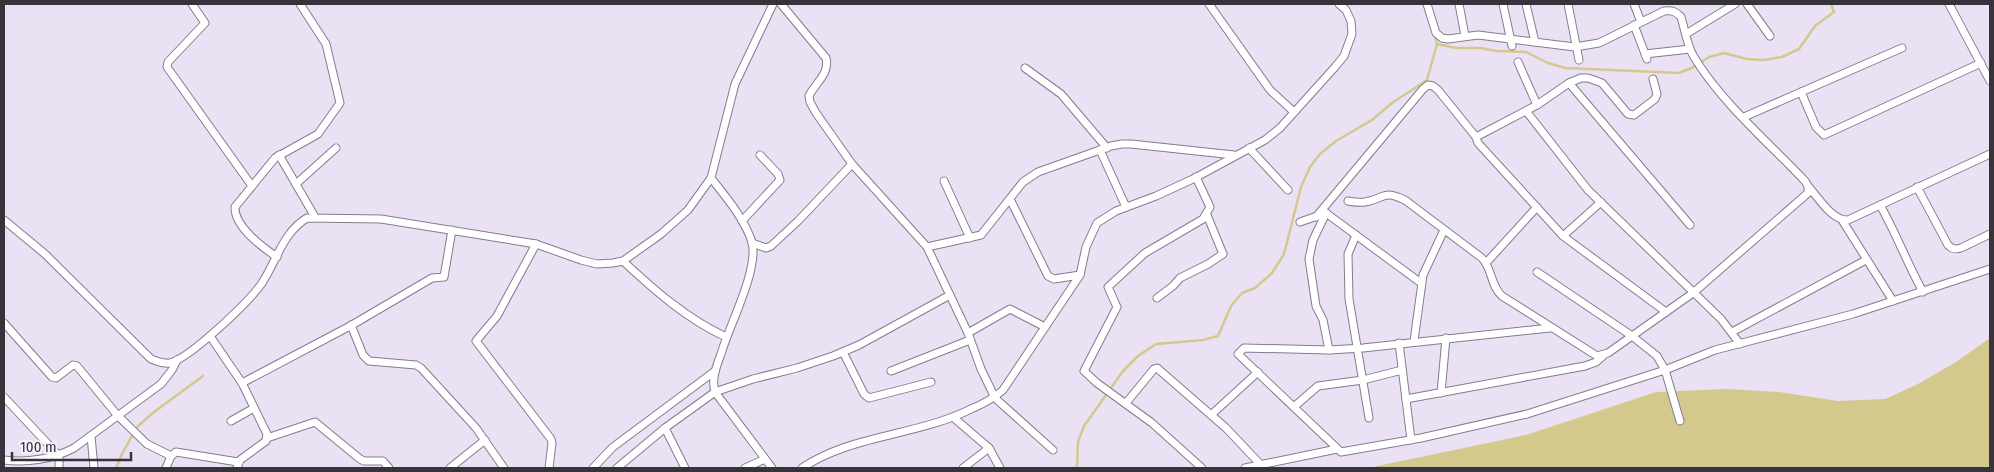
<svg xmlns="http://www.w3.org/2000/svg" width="1994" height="472" font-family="'Fira Sans Condensed',sans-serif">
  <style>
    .water { fill: #d3c98d }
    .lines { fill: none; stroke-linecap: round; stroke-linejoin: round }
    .stream { stroke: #d3c98d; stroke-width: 2.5 }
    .street-casing { stroke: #847b8d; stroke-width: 9 }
    .street { stroke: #fff; stroke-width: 7 }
  </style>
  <rect width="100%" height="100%" fill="#ebe1f5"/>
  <path class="water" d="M1990,338V468H1368L1526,435L1656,392L1727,389L1779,392L1838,401L1885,399L1918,384L1956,362Z"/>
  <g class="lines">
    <g class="stream">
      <path d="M1437,44L1456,48H1480L1497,51L1526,52L1548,63L1565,68L1679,73L1694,67L1709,57L1724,53L1747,59L1764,60L1782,57L1799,49L1815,26L1834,12L1831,4"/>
      <path d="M116,468L122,454L137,427L154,412L203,376"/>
      <path d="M1077,468L1078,442L1084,426L1123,371L1138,356L1156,344L1203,340L1218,336L1231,306L1242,293L1255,288L1272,273L1284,254L1301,187L1310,167L1320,154L1336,141L1372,120L1392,103L1427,80L1437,44L1434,34"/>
    </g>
    <defs>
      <g id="street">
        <path d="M192,4L205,23L168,62L167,67L252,186"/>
        <path d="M781,4L826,58C830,74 815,83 809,96L810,102L816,113L852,164L927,247L968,333L981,369L995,398L1053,450"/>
        <path d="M1209,4L1270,90L1294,112"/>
        <path d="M1459,4L1465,36"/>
        <path d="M1503,4L1512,46"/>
        <path d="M1526,4L1535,42"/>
        <path d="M1568,4L1579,60"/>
        <path d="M1634,4L1641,22"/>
        <path d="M1747,4L1770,36"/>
        <path d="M1949,4L1990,81"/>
        <path d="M1634,25L1647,59"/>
        <path d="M1686,34L1735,4"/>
        <path d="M1645,54L1690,49"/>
        <path d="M1518,62L1537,105"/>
        <path d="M1025,68L1061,94L1107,148"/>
        <path d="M1653,79L1657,94L1655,99L1634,115L1628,114L1602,83L1588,78H1581L1569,83L1537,105L1476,137L1478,143L1563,236L1666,312"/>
        <path d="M1569,83L1690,225"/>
        <path d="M1801,92L1816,127L1824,135L1981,63"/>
        <path d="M1526,111L1588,190L1721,319L1740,344"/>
        <path d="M1744,117L1902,48"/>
        <path d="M1249,148L1288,190"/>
        <path d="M1100,150L1126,207"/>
        <path d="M279,155L315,217"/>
        <path d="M1196,177L1210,207L1203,219L1145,253L1108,287L1117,307L1084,371L1097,383L1152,423L1202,468"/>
        <path d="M711,178C726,197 744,218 752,242C759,269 730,324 722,351C717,365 711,378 715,392L772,468"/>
        <path d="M944,181L970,238"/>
        <path d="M296,184L336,148"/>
        <path d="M1808,186C1818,197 1832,221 1848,220L1990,154"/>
        <path d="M1917,187L1948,245C1952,249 1955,250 1961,248L1990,234"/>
        <path d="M1010,199L1048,276L1054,279L1080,275"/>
        <path d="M1348,201C1354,202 1359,203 1365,202C1385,199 1382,189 1405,200L1482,258C1493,270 1490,285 1502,296L1597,356L1608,353L1693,293L1808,193V186L1805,181C1769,143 1721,102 1694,57C1687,46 1685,30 1681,17C1675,11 1672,10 1664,11L1599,43L1575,47L1478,35L1448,39L1442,38L1436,33L1427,4"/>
        <path d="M1880,205C1896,233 1907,263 1923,292"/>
        <path d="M1326,213L1313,240L1309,259L1316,306L1323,320L1329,350"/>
        <path d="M1316,217L1423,89L1428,85L1433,86L1438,90L1476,137"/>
        <path d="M4,220L45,254L151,359C157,361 163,364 170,363C190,358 249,302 262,283C276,262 283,232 307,218L381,219L536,244L581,260L597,264L613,263L623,261L661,234L688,210L711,178L735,84L773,4"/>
        <path d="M1842,220L1893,301"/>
        <path d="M742,221L780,180L778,174L760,155"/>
        <path d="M1300,222L1326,213L1421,283"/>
        <path d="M1356,235L1348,254L1349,299L1369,418"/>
        <path d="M1563,236L1601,202"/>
        <path d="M752,243L766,248L771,246L798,221L852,164"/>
        <path d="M536,244L497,316L476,341L551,439L552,443L549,468"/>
        <path d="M927,247L981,235L1023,182L1038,172L1111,146L1122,144H1131L1234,155"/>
        <path d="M277,257C262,247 234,226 235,207L275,158L318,134L340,103L326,44L300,4"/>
        <path d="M623,261C654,290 687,319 726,337"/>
        <path d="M1486,263L1537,207"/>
        <path d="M1537,272L1632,336L1657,356L1665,370L1680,421"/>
        <path d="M1157,298L1173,286L1180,278L1208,264L1223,254L1207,215"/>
        <path d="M4,323L52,377L56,378L73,365L77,366L118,416L147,444L171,456"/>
        <path d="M351,325L363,355L369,361L416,365L421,368L476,428L504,468"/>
        <path d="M1550,328L1363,348L1329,350L1244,348L1238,354L1341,452L1421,438L1527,414L1665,370L1715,350L1853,314L1990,269"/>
        <path d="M1732,332L1866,260"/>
        <path d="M968,333L1010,309L1045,327"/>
        <path d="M210,336L242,383L267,434L266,441L240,460L237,468"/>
        <path d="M1414,341L1423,275L1444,230"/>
        <path d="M1399,343L1411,440"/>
        <path d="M843,352L864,394L869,398L931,382"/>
        <path d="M891,371L970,340"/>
        <path d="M242,383L352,325L432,278L444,277L452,230"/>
        <path d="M1441,393L1446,338"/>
        <path d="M4,397L59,456V468"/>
        <path d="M1406,399L1585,366L1596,362L1603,356"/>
        <path d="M1126,403L1154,369L1157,368L1226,428L1261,465"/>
        <path d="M1295,406L1318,386L1363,380L1402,370"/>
        <path d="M1211,415L1258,372"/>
        <path d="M954,418L989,448L1000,468"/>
        <path d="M231,421L254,408"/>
        <path d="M665,428L685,468"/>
        <path d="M91,436L94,468"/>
        <path d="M267,438L315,422L360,459L364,461H383L389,468"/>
        <path d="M4,460C27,463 53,459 74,448L161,384L172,370L177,360"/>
        <path d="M166,468L171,456L176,452L238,462"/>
        <path d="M450,468L485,440"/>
        <path d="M593,468L613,447L715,371"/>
        <path d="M617,468L665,428L715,392L753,379L797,368L833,356L859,345L950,295"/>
        <path d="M745,468L765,459"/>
        <path d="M802,468C853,434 917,436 971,409C983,404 993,399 1003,390L1080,275L1086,247L1097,223L1116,211L1156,196L1193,179L1265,140L1280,128L1335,67L1344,56L1352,34L1351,21L1346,10L1339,4"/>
        <path d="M963,468L989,448"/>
        <path d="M1245,468L1337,449"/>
      </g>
    </defs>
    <use href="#street" class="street-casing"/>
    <use href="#street" class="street"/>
  </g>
  <rect width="1994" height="472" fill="none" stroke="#36333a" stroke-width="10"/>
  <path d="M12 452v8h119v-8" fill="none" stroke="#36333a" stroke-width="2.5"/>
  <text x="20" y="452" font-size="15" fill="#36333a" stroke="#f6f1fc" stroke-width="4" paint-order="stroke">100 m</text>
</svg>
